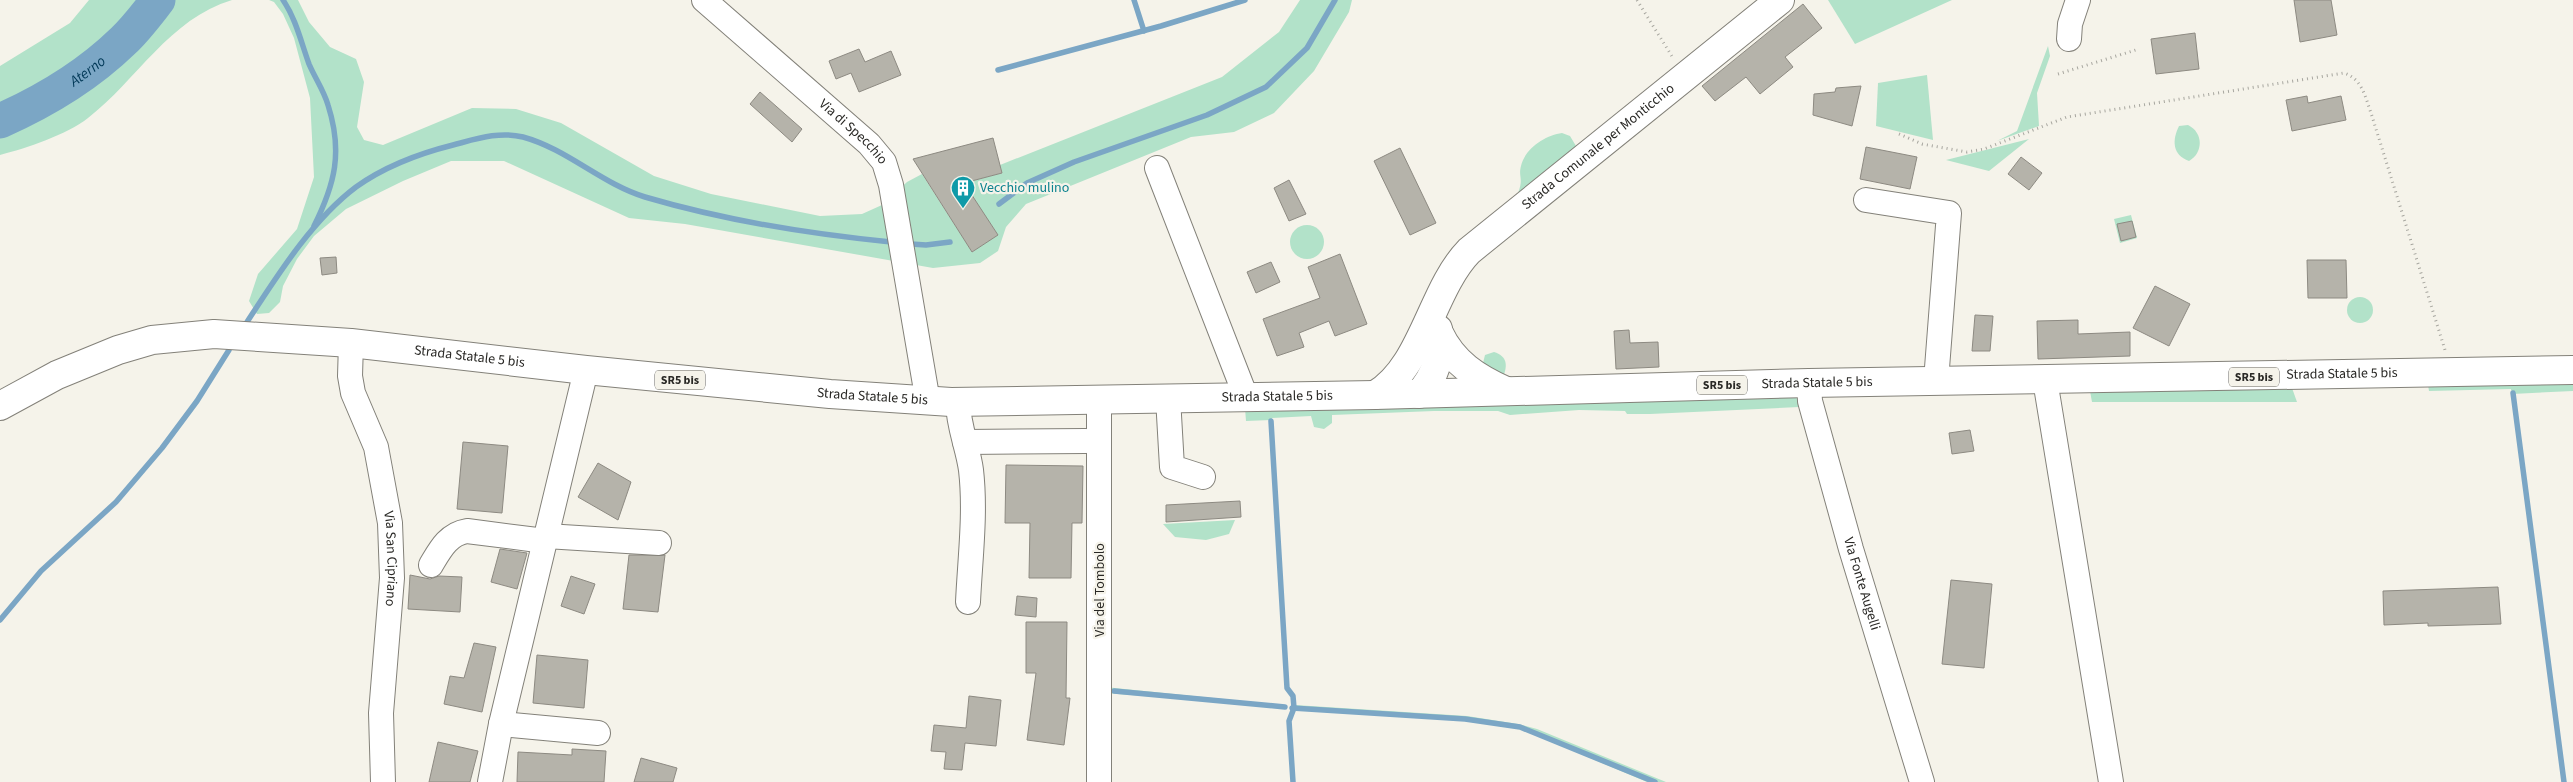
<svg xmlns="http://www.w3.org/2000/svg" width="2573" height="782" font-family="'Source Sans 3',sans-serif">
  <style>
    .green { fill: #b2e2c9 }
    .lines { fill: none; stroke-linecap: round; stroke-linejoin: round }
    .stream { stroke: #7ba6c5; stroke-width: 5.5 }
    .river { stroke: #7ba6c5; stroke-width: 35 }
    .building { fill: #b5b3aa; stroke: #8d8a82 }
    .minor-casing { stroke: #838179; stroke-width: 26 }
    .major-casing { stroke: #838179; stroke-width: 30 }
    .path { stroke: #a7a69f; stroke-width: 3; stroke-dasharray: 1 4; stroke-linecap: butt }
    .minor { stroke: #fff; stroke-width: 24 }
    .major { stroke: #fff; stroke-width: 28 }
    .labels { text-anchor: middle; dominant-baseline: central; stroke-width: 4.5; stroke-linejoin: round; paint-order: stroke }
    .shield { fill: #f5f3ea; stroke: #666560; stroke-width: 1 }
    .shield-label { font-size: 12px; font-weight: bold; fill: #292825 }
    .street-label { font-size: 14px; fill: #292825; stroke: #f5f3ea }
    .culture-label { font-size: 14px; fill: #0d838f; stroke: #f5f3ea; text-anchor: start }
    .water-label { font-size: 15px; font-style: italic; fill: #003857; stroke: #f5f3ea }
  </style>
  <rect width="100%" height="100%" fill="#f5f3ea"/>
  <g class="green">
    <path d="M89,0H232C169,19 137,80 88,118C66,135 27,148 0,155V66L70,23Z"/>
    <path d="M269,0H298L309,22L330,47L356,59L364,82L357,127L364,140L383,145L472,108L516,109L561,123L654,176L711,194L820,216L862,214L882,205L907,182L922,174L972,252L998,235L964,183L1002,173L1000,165L1222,77L1279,32L1300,0H1352L1349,12L1314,71L1274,113L1234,132L1191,137L1026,204L1006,227L998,251L980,263L933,268L685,224L629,218L504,161H451L403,181L346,209L314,236L297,259L283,286L280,302L269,313L257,314L249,301L258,274L297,229L314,177L310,98L294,38L283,14L274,2Z"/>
    <path d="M1828,0H1952L1855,44Z"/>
    <path d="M2048,46L2050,56L2037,93L2039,126L1997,141L2017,131Z"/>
    <path d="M1927,75L1933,140L1876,126L1878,83Z"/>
    <path d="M2188,125C2204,133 2203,153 2189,161C2172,155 2172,140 2179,126Z"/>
    <path d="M1562,133L1570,136L1576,146L1518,193C1524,178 1518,177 1521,166C1525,148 1546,135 1562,133Z"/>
    <path d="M2029,139L1989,171L1946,160Z"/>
    <path d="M2131,215L2137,238L2120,243L2114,219Z"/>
    <circle cx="1307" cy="242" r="17"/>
    <circle cx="2360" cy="310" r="13"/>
    <path d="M1494,352C1507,356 1508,365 1503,377L1482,367L1485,355Z"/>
    <path d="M2573,382V391L2512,394L2511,389L2429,391L2428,385Z"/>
    <path d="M2292,388L2297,402H2092L2090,391Z"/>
    <path d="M1796,396L1799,407L1650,414H1627L1625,411L1579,410L1510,415L1498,411H1434L1332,415V423L1324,429L1314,427L1311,416L1272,418L1288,688L1295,705L1467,716L1518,724L1537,729L1666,782H1647L1517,727L1477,721L1296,710L1290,720L1294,782H1292L1287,720L1293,709V701L1287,689L1271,420L1246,421L1245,408Z"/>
    <path d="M1235,520L1229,534L1206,540L1175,537L1163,524Z"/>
    <path d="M1105,687L1281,705L1285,707L1105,693Z"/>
  </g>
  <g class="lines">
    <g class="stream">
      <path d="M283,0C296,19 301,42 309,64C315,78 324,91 328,105C343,152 335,184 314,226"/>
      <path d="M1134,0L1144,31"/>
      <path d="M998,70L1161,26L1245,0"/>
      <path d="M999,204L1027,183L1074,162L1207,115L1266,87L1307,48L1335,0"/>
      <path d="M911,244L926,245L950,242"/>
      <path d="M247,322C277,276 312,220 356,187C384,167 421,153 453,145C476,139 499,131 523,137C567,149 602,184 645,197C723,220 810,234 891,242"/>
      <path d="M2513,393L2564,782"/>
      <path d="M1271,421L1287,688L1293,696L1294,708L1289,721L1293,782"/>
      <path d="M0,620L41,571L116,502L162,448L197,401L229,350"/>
      <path d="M1114,691L1285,707"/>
      <path d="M1292,708L1465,719L1520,727L1655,782"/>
    </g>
    <path class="river" id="s1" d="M0,121C45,101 87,76 123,41C136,29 147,14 158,0"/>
  </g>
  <g class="building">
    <path d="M2294,0H2331L2337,35L2300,42Z"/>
    <path d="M1803,4L1822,28L1785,57L1793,67L1760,94L1746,77L1715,101L1702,86Z"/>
    <path d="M2195,33L2199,69L2156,74L2151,39Z"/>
    <path d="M859,49L865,62L891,51L901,75L859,92L851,73L836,79L829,61Z"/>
    <path d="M1861,86L1852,126L1813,115L1814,94L1835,92L1836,88Z"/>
    <path d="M760,92L802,129L792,142L750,104Z"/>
    <path d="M2307,96L2308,103L2341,96L2346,120L2292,131L2286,100Z"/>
    <path d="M993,138L1002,173L964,183L998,235L972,252L913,159Z"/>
    <path d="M1866,147L1917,157L1910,189L1860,179Z"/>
    <path d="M1400,148L1436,223L1410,235L1374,161Z"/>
    <path d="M2021,157L2042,173L2029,190L2008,174Z"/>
    <path d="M1289,180L1306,214L1289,221L1274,188Z"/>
    <path d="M2132,221L2136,237L2121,241L2117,224Z"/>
    <path d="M1340,254L1367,324L1335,336L1329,321L1299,333L1304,347L1277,356L1263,319L1320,298L1308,267Z"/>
    <path d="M336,257L337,273L322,275L320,258Z"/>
    <path d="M2307,260H2346L2347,298H2308Z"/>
    <path d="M1271,262L1280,282L1256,293L1247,272Z"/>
    <path d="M2155,286L2190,304L2169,346L2133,328Z"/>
    <path d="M1975,315L1993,316L1990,351H1972Z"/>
    <path d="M2078,320V334L2130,332V356L2038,359L2037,321Z"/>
    <path d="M1629,330L1630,343L1658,342L1659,367L1616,369L1614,331Z"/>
    <path d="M1970,430L1974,451L1952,454L1949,433Z"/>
    <path d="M463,442L508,446L502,513L457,509Z"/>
    <path d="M598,463L631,482L618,520L578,497Z"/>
    <path d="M1006,465L1083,466L1082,523H1072L1071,578H1029L1030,523H1005Z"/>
    <path d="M1240,501L1241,517L1166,522V505Z"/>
    <path d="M500,549L527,553L517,589L491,582Z"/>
    <path d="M629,555H665L658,612L623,609Z"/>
    <path d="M410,575L430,579L439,576L462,577L460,612L408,609Z"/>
    <path d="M571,576L595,584L584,614L561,606Z"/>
    <path d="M1951,580L1992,584L1984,668L1942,664Z"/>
    <path d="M2498,587L2501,624L2428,626V623L2384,625L2383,591Z"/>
    <path d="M1017,596L1037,598L1036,617L1015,615Z"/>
    <path d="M1026,622H1067L1066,698H1070L1064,745L1027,740L1036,673H1026Z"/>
    <path d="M474,643L496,647L482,712L444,704L450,676L464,678Z"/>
    <path d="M537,655L588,660L584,708L533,703Z"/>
    <path d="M969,696L1001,700L996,746L965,743L962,770L944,769L946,752L931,751L934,725L966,728Z"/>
    <path d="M438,742L478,751L470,782H429Z"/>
    <path d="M572,749L606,751L604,782H517L518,752L572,755Z"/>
    <path d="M641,758L677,768L673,782H634Z"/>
  </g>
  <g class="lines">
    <defs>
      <g id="minor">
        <path id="s2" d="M704,0L869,144L884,162L891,185L928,402"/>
        <path d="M2069,39L2070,24L2078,0"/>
        <path d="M1157,168L1246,397"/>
        <path d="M1866,200L1949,213L1936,381"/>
        <path id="s3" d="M351,343L350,376L353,393L376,447L390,523L392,578L381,713L383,782"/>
        <path d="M2045,380L2111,782"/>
        <path id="s4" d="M1809,383L1810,401L1851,549L1922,782"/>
        <path d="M1168,398L1172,467L1203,477"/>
        <path d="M958,402C958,426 968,447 971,470C976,513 970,559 968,602"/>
        <path d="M965,442L1086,441"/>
        <path d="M546,536L659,543"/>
        <path d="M431,565C440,550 448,534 467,531L545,541"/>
        <path d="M501,724L598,733"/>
        <path d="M490,782L501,724L586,370"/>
        <path d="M1099,782V399"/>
      </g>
      <g id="major">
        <path d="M1439,333C1453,363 1477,378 1506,391"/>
        <path d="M1419,394C1435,377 1444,352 1438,329"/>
        <path id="s5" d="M1375,395C1423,367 1431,290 1469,251L1780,0"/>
        <path id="s6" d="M0,406L57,375L118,350L152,340L214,334L351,343L586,370L830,394L951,402L1375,395L1809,383L2573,370"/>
      </g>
    </defs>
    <use href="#minor" class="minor-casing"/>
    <use href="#major" class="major-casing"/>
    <g class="path">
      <path d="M1637,0L1673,58"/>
      <path d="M2058,74L2139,49"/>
      <path d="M1899,134L1922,144L1967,152L1984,149L2067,117L2344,73C2362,79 2365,96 2371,113L2445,350"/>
    </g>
    <use href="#minor" class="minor"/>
    <use href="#major" class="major"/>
  </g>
  <defs>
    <symbol id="building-pin" viewBox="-11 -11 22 30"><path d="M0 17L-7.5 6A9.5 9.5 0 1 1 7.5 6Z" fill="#0f9aa8" stroke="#f5f3ea"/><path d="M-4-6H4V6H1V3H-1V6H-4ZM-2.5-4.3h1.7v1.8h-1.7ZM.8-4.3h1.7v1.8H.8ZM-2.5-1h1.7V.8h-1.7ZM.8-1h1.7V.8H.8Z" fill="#fff"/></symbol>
  </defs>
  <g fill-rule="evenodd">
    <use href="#building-pin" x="949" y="174" width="28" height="38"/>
  </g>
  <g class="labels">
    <g class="shield">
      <rect x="2229" y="367.5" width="50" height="19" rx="4"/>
      <rect x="655" y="370.5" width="50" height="19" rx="4"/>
      <rect x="1697" y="375.5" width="50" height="19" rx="4"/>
    </g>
    <g class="shield-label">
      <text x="2254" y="377">SR5 bis</text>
      <text x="680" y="380">SR5 bis</text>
      <text x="1722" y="385">SR5 bis</text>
    </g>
    <g class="street-label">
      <text stroke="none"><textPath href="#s2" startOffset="199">Via di Specchio</textPath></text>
      <text stroke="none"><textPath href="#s5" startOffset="340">Strada Comunale per Monticchio</textPath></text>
      <text stroke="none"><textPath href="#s6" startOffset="485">Strada Statale 5 bis</textPath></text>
      <text stroke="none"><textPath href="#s6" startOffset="2360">Strada Statale 5 bis</textPath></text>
      <text stroke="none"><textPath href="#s6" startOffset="1835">Strada Statale 5 bis</textPath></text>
      <text stroke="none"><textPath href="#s6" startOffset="1295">Strada Statale 5 bis</textPath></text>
      <text stroke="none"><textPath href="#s6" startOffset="890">Strada Statale 5 bis</textPath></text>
      <text stroke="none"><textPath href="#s3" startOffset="222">Via San Cipriano</textPath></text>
      <text stroke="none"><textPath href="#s4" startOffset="208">Via Fonte Augelli</textPath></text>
      <text transform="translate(1100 590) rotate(-90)">Via del Tombolo</text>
    </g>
    <g class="culture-label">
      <text x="980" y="188">Vecchio mulino</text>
    </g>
    <g class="water-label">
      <text stroke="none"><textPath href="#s1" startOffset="101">Aterno</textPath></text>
    </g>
  </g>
</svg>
